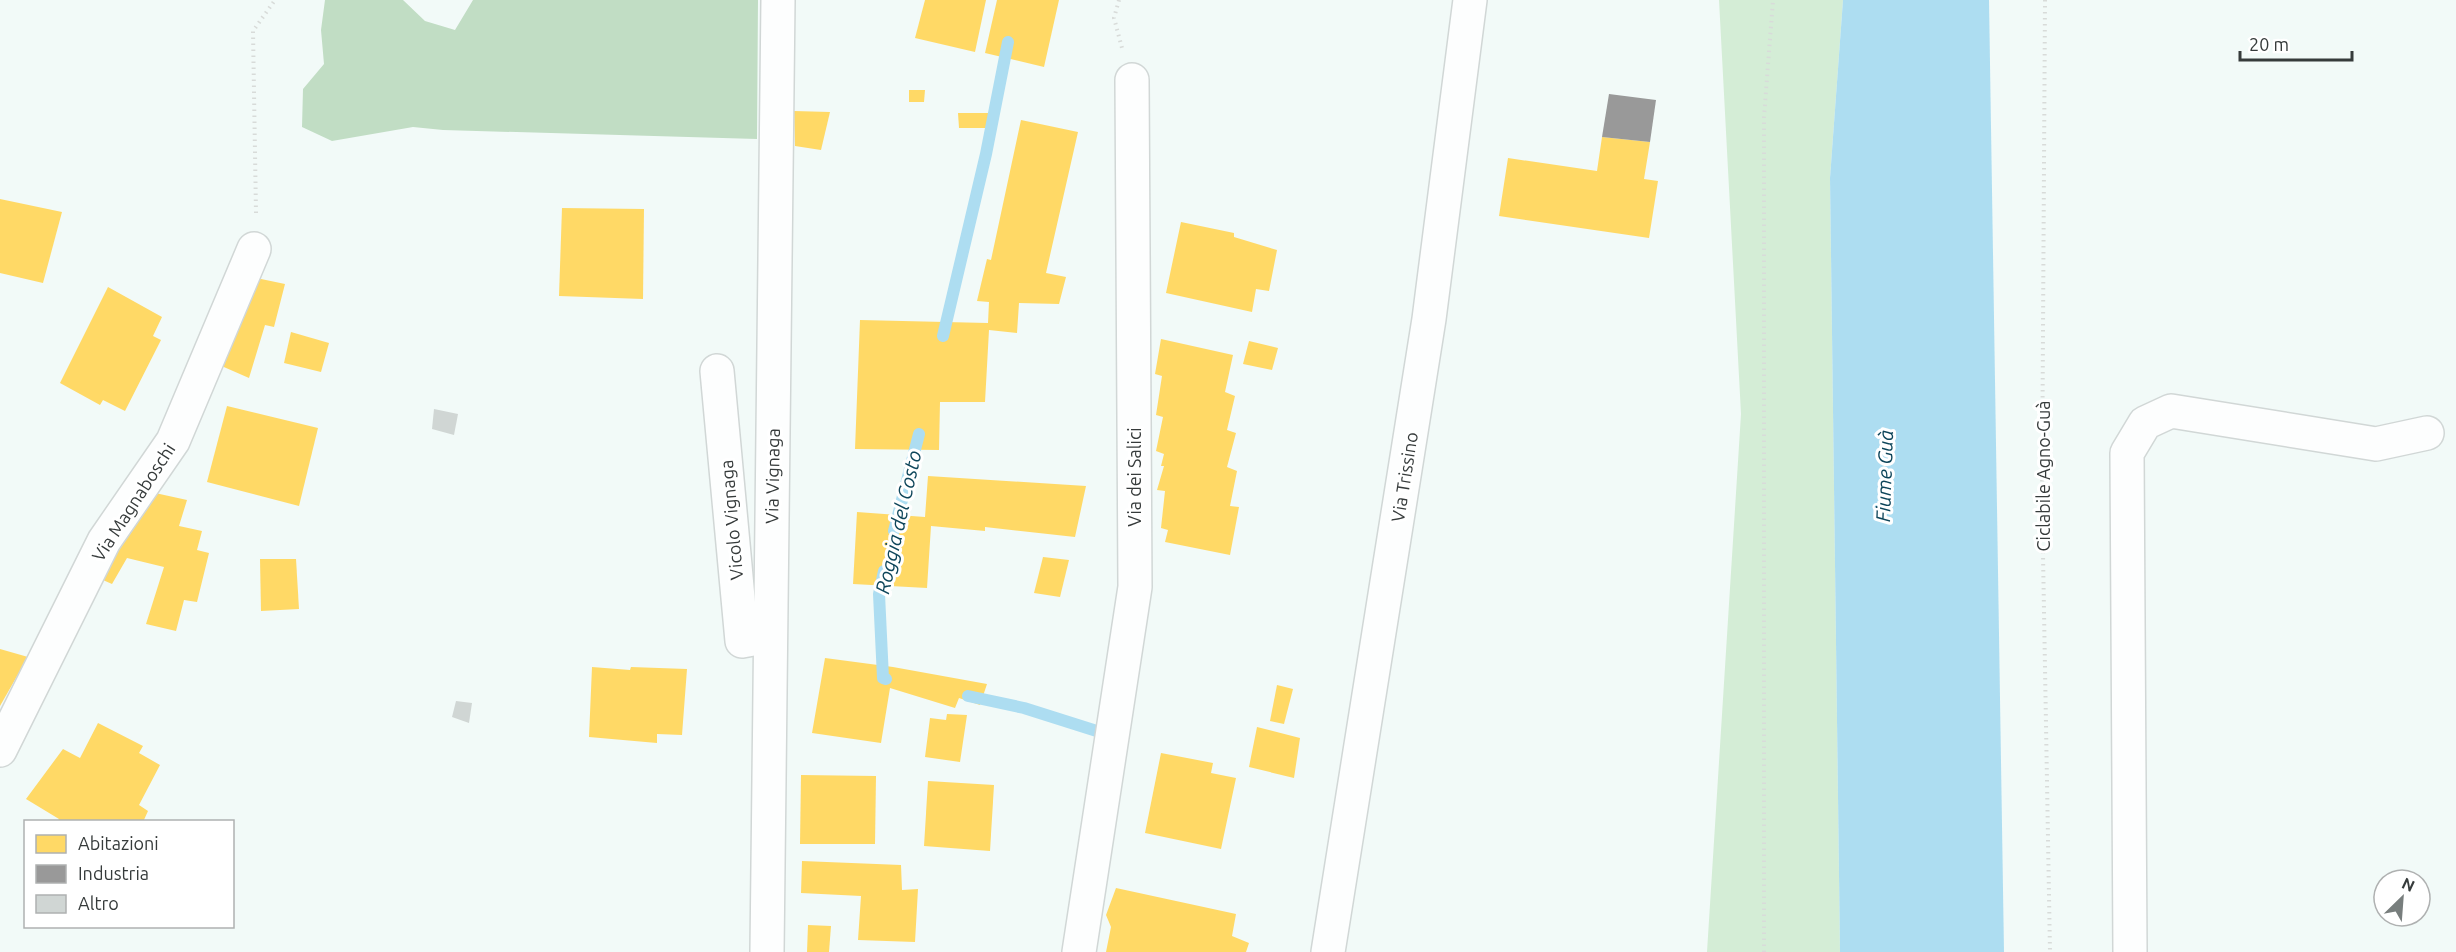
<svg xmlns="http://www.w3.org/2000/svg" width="2456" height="952" font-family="Ubuntu,sans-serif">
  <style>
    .green { fill: #d4edd6 }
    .forest { fill: #c1ddc4 }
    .water { fill: #adddf1 }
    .homes { fill: #ffd966 }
    .industry { fill: #999 }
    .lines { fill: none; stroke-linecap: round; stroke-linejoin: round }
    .stream { stroke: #adddf1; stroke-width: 12 }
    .building { fill: #d0d6d4 }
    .minor-casing { stroke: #d1d7d6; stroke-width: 36 }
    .tertiary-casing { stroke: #d1d7d6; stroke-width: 36 }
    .secondary-casing { stroke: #d1d7d6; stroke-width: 36 }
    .path { stroke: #d8dbd9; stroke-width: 4; stroke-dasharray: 1.5 4.5; stroke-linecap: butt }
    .minor { stroke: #fdfefe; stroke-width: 33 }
    .tertiary { stroke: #fdfefe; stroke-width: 33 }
    .secondary { stroke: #fdfefe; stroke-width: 33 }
    .labels { text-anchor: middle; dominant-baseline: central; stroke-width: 6; stroke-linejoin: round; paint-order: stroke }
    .street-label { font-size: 18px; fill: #363b3b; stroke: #fff }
    .water-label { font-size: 20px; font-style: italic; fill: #0d455a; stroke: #fff }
  </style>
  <rect width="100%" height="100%" fill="#f2faf8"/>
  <path class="green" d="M1719,0H1843L1830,178L1840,952H1707L1741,414Z"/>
  <path class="forest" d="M325,0H403L425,21L455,30L473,0H758L757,139L443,130L413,127L332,141L302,127L303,89L324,64L321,30Z"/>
  <path class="water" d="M1843,0H1989L2004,952H1840L1830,178Z"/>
  <g class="homes">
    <path d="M925,0H986L975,52L915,38Z"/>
    <path d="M997,0H1059L1044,67L985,53Z"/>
    <path d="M909,90H925L924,102H909Z"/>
    <path d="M794,111L830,112L821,150L795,146Z"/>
    <path d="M958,113H990L989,128H959Z"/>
    <path d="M1021,120L1078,132L1046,273L1066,277L1059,304L1019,303L1017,333L989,330L985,402H940L939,450L855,449L860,320L988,323L989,302L977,301L987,259L991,260Z"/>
    <path d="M1602,137L1650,142L1644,179L1658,181L1649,238L1499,216L1508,158L1597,171Z"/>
    <path d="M0,199L62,212L43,283L0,273Z"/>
    <path d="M562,208L644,209L643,299L559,296Z"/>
    <path d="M1181,222L1234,233V237L1277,250L1269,291L1256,289L1252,312L1166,293Z"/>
    <path d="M251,277L285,284L274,327L265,325L249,378L217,364Z"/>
    <path d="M108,287L162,317L153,336L161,340L125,411L103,400L100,405L60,383Z"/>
    <path d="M291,332L329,343L321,372L284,363Z"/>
    <path d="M1161,339L1233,355L1225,392L1235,396L1227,430L1236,433L1227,467L1237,471L1230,506L1239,507L1230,555L1165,542L1168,530L1161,528L1165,491L1157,490L1164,466H1161L1164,454L1156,451L1163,417L1156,415L1162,376L1155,374Z"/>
    <path d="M1249,341L1278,348L1272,370L1243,364Z"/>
    <path d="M227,406L318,428L299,506L207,482Z"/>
    <path d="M928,476L1086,486L1075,537L985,527V531L931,526L927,588L853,584L857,512L925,517Z"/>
    <path d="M137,489L187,500L179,526L202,531L197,550L209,553L197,602L184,600L176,631L146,624L164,567L127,558L112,584L87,573Z"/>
    <path d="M1043,557L1069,560L1060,597L1034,593Z"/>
    <path d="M260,559H296L299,609L261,611Z"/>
    <path d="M0,649L28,657L0,706Z"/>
    <path d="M825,658L893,667L987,684L980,705L959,698L955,708L890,688L881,743L812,733Z"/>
    <path d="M592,667L630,670L631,667L687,669L682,735L657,734V743L589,737Z"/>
    <path d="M1277,685L1293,689L1284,724L1270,721Z"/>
    <path d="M947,714L967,715L960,762L925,757L930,718L946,720Z"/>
    <path d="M98,723L143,746L139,753L160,765L139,805L148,811L143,822H57L59,819L26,799L63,749L80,758Z"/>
    <path d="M1257,727L1300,738L1294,778L1249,767Z"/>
    <path d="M1161,753L1213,763L1211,773L1236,778L1221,849L1145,833Z"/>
    <path d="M801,775L876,776L875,844H800Z"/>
    <path d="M928,781L994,785L990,851L924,846Z"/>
    <path d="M802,861L901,865L902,890L918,889L915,942L858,940L861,896L801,893Z"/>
    <path d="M1116,888L1236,914L1232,936L1249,943L1246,952H1106L1111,927L1106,915Z"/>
    <path d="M808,925L831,926L829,952H807Z"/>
  </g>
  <path class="industry" d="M1609,94L1656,100L1650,142L1602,137Z"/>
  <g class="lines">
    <g class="stream">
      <path d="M943,336L986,154L1008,42"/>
      <path d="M894,531L919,434"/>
      <path d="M884,571L879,594L883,678L886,679"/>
      <path d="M968,696L1024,708L1103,733L1102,740"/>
    </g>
  </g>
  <g class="building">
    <path d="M434,409L458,414L454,435L432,429Z"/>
    <path d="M456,701L472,703L469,723L452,717Z"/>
  </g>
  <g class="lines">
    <defs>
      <g id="minor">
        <path d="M717,371L742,641L770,636"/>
        <path d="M0,750L104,541L173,441L254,249"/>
        <path d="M1079,952L1135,587L1132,80"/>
        <path d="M2130,952L2127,453L2145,423L2171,411L2376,444L2427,433"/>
      </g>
      <path id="tertiary" d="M767,952L778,0"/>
      <path id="secondary" d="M1328,952L1429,319L1470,0"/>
    </defs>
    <use href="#minor" class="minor-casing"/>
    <use href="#tertiary" class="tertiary-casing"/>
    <use href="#secondary" class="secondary-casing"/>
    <g class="path">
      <path d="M1119,0L1114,18L1122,48"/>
      <path d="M2045,0L2042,497L2050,952"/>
      <path d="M256,213L253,31L275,0"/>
      <path d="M1764,952V117L1773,0"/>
    </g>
    <use href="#minor" class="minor"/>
    <use href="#tertiary" class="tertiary"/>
    <use href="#secondary" class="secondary"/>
  </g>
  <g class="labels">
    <g class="street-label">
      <text transform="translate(772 476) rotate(-89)">Via Vignaga</text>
      <text transform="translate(2043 476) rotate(-90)">Ciclabile Agno-Guà</text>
      <text transform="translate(1134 477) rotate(-90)">Via dei Salici</text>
      <text transform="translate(1404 477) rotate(-81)">Via Trissino</text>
      <text transform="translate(133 502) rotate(-57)">Via Magnaboschi</text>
      <text transform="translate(731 520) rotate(-95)">Vicolo Vignaga</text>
    </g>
    <g class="water-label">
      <text transform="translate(1884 476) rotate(-88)">Fiume Guà</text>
      <text transform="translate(898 522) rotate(-77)">Roggia del Costo</text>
    </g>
  </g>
  <rect x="24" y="820" width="210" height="108" fill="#ffffff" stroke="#afb1b1" stroke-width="1.5"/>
  <rect x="36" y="835" width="30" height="18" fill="#ffd966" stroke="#afb1b1" stroke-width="1.5"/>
  <text x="78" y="850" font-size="18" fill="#363b3b">Abitazioni</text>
  <rect x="36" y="865" width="30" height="18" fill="#999999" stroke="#afb1b1" stroke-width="1.5"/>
  <text x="78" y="880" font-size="18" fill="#363b3b">Industria</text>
  <rect x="36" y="895" width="30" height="18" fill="#d0d6d4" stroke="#afb1b1" stroke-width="1.5"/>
  <text x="78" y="910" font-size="18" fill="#363b3b">Altro</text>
  <g transform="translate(2402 898) rotate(25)"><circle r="28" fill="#ffffff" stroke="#afb1b1" stroke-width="1.5"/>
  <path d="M0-4.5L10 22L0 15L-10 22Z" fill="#787e7d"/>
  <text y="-9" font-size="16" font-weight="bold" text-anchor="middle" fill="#363b3b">N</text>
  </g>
  <path d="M2240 51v9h112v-9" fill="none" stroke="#363b3b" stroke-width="3"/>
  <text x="2249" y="51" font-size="18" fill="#363b3b" stroke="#ffffff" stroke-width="4.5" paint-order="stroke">20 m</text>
</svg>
